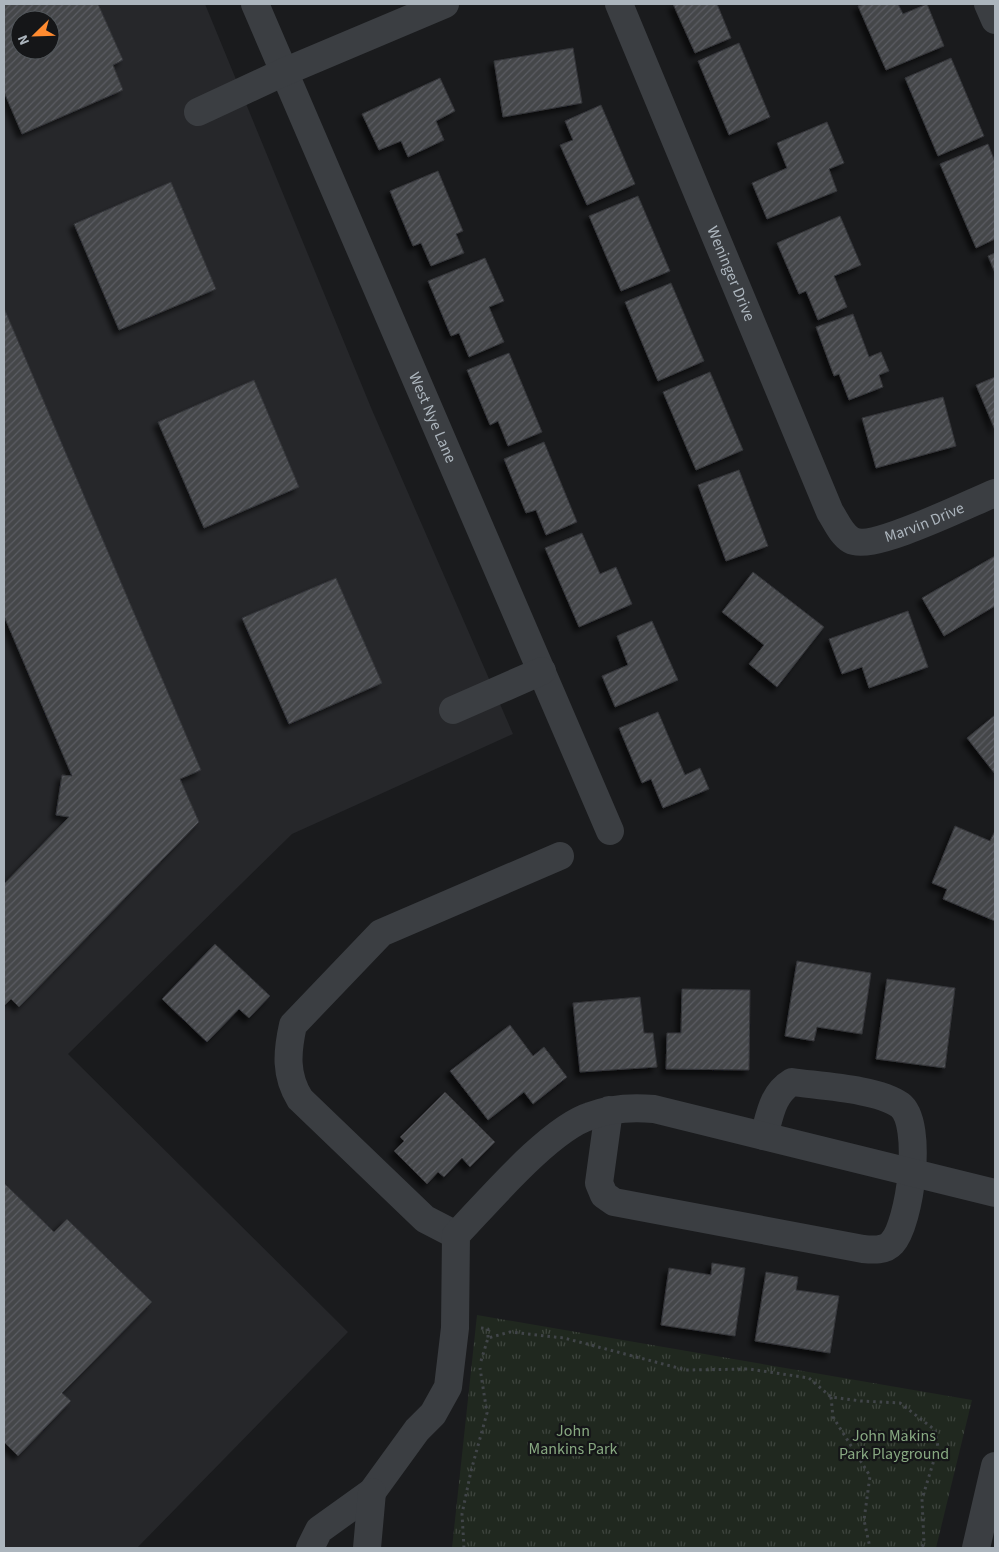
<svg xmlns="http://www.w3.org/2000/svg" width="999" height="1552" font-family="'Source Sans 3',sans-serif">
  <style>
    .built { fill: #26272a; fill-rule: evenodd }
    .park { fill: url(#park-tufts) }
    .building { fill: url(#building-hatch); stroke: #343539; fill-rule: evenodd; filter: url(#shadow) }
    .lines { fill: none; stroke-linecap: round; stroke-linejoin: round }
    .path { stroke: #414549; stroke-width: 3; stroke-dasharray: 2.5 4; stroke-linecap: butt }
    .minor { stroke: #3b3e42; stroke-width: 28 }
    .labels { text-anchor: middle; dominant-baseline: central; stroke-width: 4.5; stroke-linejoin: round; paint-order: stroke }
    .street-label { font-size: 16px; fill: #acb5bd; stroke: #151618 }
    .park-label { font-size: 16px; fill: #88a982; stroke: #151618 }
  </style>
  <defs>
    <pattern id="park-tufts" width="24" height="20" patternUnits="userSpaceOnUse" patternTransform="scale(1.25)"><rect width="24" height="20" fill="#20281f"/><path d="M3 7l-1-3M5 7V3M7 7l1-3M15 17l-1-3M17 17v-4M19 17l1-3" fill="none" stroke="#3e453e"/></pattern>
    <pattern id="building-hatch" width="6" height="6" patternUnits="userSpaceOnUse" patternTransform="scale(1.25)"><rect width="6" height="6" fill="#44464a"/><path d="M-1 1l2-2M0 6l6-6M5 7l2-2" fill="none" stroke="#5c5e62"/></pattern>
    <filter id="shadow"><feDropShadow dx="-4.5" dy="4.5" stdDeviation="2.5" flood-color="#0009"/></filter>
  </defs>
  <rect width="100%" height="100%" fill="#1a1b1d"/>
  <path class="built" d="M4,4H205L372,410L513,734L292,834L68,1054L348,1332L137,1548H4ZM20,20H50V50H20Z"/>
  <path class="park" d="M477,1315L972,1400L936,1548H452Z"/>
  <g class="building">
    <path d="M4,4H98L123,60L113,65L123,90L22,134L4,92ZM20,20H50V50H20Z"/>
    <path d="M673,4H717L731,38L695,53Z"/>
    <path d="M864,4H898L903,14L927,4L944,46L886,70L858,6Z"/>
    <path d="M739,43L770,117L729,135L698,61Z"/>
    <path d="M573,48L582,103L503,117L494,61Z"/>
    <path d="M951,58L984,136L938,156L905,78Z"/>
    <path d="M440,78L455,111L436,121L444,140L408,157L401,141L379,150L362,114Z"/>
    <path d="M601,105L635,184L587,205L560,145L573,140L565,121Z"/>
    <path d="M827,122L844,163L829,169L837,191L767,219L752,183L787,168L777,143Z"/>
    <path d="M988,144L995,162V239L976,248L940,164Z"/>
    <path d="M438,171L463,231L456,234L464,253L431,266L421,243L413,246L390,191Z"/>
    <path d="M171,182L216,289L119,330L74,224Z"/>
    <path d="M638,196L670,271L621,291L589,216Z"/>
    <path d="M840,216L861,265L834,276L847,307L818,320L806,291L799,294L777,243Z"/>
    <path d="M995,253V273L988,256Z"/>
    <path d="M485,258L504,301L489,307L504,342L469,357L459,333L451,336L428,281Z"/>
    <path d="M671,283L704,361L658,381L625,302Z"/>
    <path d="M4,308L201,770L180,779L199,822L19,1007L11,999L4,1006V884L69,817L56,815L62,775L72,776L4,616Z"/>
    <path d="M853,314L869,357L881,352L889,371L879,375L883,387L849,400L839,374L834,376L816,327Z"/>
    <path d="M509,353L542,432L508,446L498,421L490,425L467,370Z"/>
    <path d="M710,372L743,450L696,470L663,392Z"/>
    <path d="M995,377V430L976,385Z"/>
    <path d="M254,380L299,487L204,528L158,422Z"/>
    <path d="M943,397L956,446L876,468L862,418Z"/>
    <path d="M544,442L577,522L546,535L536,510L526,513L504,459Z"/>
    <path d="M739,470L768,546L726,561L698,485Z"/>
    <path d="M582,533L600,574L616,567L632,604L579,627L545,548Z"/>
    <path d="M995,556V606L944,636L922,598Z"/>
    <path d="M753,572L824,627L777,687L749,664L764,645L722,612Z"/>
    <path d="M336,578L382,683L289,724L242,618Z"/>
    <path d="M908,611L928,667L869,688L862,667L842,674L829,639Z"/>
    <path d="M652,621L678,680L615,707L602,676L628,665L617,636Z"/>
    <path d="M658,712L685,775L700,768L709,789L663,808L651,779L642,783L619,728Z"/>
    <path d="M995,715V774L967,738Z"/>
    <path d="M955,826L990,841L995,831V921L943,899L947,889L932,883Z"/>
    <path d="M215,944L270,996L249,1018L239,1009L207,1042L162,999Z"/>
    <path d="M797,961L871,973L862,1034L817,1027L814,1041L785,1036Z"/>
    <path d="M887,979L955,988L945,1068L876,1059Z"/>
    <path d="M682,989L750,990L749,1070L666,1069L667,1033H681Z"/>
    <path d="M640,997L644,1033H653L657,1067L580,1072L573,1003Z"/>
    <path d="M510,1025L533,1056L544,1047L567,1077L533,1104L524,1092L488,1120L450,1071Z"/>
    <path d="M445,1092L495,1142L470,1167L462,1158L444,1177L438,1172L427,1184L394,1151L404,1141L400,1137Z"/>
    <path d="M4,1183L54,1232L67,1219L152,1302L62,1393L71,1401L18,1456L4,1442Z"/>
    <path d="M712,1263L745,1268L735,1336L661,1325L669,1268L711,1275Z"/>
    <path d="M766,1272L798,1277L796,1290L839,1296L830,1353L755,1341Z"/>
  </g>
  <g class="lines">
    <g class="path">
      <path d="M481,1328L488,1329V1338"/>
      <path d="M481,1361L488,1338L510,1332L564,1338L686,1370L749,1369L809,1378L831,1397L861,1401L900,1403L935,1430L938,1447L922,1499L924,1544L921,1548"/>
      <path d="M831,1397L833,1417L870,1476L864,1520L870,1548"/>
      <path d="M464,1548L462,1514L471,1471L487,1413L480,1368"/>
    </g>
    <g class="minor">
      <path id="s1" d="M255,4L610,831"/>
      <path id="s2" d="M619,4L830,512C836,521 841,534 851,540C872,552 970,503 995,493"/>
      <path d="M988,4L995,20"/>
      <path d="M198,112L284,72L445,4"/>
      <path d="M453,710L542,671"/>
      <path d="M609,1110L599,1183L604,1195L614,1202L863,1249C873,1250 885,1251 892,1243C910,1224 924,1123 900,1105C878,1089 820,1086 792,1082C772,1094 770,1115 764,1136"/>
      <path d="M456,1235L425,1219L300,1099C285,1075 287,1052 293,1025L381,933L560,856"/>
      <path d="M310,1548L319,1530L372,1492L417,1430L433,1414L448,1387L455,1328L456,1235C487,1203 549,1129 590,1116C611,1108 632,1107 654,1109L995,1193"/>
      <path d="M367,1548L372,1492"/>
      <path d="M976,1548L995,1466"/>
    </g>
  </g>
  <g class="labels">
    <g class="street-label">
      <text stroke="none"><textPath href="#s2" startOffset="292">Weninger Drive</textPath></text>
      <text stroke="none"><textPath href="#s1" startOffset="450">West Nye Lane</textPath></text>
      <text stroke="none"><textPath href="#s2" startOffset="662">Marvin Drive</textPath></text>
    </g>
    <g class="park-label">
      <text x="573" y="1431">John<tspan x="573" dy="18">Mankins Park</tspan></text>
      <text x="894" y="1436">John Makins<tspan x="894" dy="18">Park Playground</tspan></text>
    </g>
  </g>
  <rect width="999" height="1552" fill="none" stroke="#acb5bd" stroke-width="10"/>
  <g transform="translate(35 35) rotate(247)"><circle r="24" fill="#151618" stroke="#51565a"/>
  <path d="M0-4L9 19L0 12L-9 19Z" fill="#ff8b30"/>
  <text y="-8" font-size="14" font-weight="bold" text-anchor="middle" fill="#acb5bd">N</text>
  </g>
</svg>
